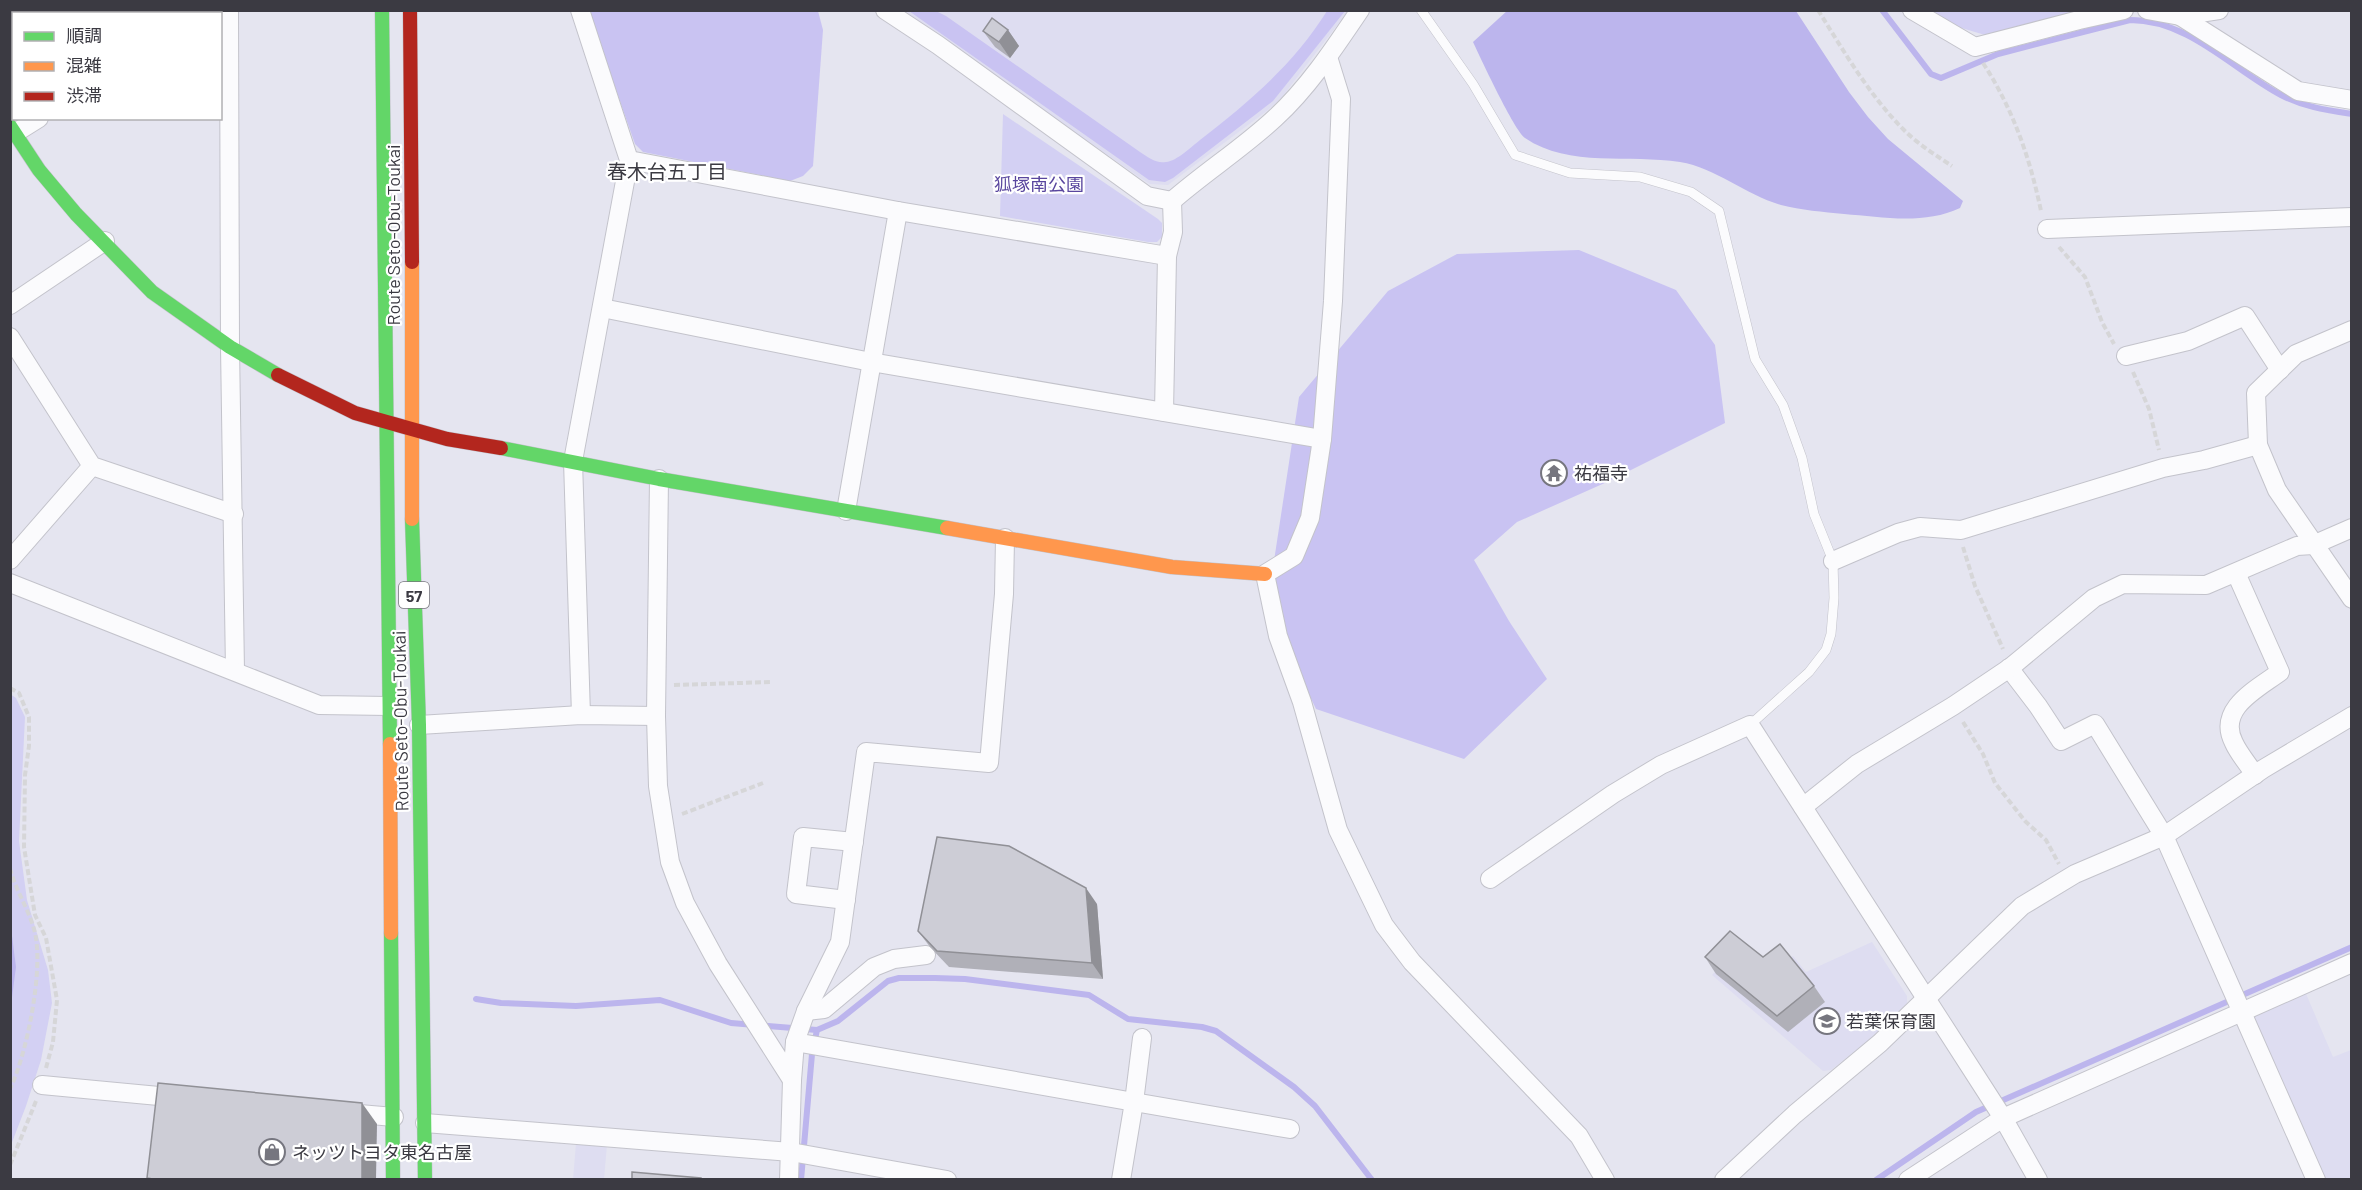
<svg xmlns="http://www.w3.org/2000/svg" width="2362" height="1190" font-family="Barlow,'Noto Sans JP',sans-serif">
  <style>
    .built { fill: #deddf1 }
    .green { fill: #d3d0f3 }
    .forest { fill: #c9c3f2 }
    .water { fill: #bcb5ed }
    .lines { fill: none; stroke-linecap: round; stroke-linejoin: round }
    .stream { stroke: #bcb5ed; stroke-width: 6 }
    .lane-casing { stroke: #c3c3cb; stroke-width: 10 }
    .street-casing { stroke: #c3c3cb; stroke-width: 20 }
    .fast-casing { stroke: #c3c3cb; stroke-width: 15 }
    .slow-casing { stroke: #c3c3cb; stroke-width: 15 }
    .jam-casing { stroke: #c3c3cb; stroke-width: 15 }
    .path { stroke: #d6d6d8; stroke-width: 4; stroke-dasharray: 6 3; stroke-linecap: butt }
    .lane { stroke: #fbfbfd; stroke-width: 9 }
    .street { stroke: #fbfbfd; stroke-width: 18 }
    .fast { stroke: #63d668; stroke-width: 14 }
    .slow { stroke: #ff974d; stroke-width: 14 }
    .jam { stroke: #b3261e; stroke-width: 14 }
    .wall { fill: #b0b0b8 }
    .shaded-wall { fill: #909096 }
    .building { fill: #cdcdd6; stroke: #909096; stroke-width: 1.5 }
    .labels { text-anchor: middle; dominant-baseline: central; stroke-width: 4.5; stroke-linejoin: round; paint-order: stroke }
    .shield { fill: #fff; stroke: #76757b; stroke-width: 1.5 }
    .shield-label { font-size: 16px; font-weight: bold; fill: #3b3a42 }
    .park-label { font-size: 18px; fill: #59469e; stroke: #fff }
    .street-label { font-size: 18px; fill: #3b3a42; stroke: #fff }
    .poi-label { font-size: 18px; fill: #3b3a42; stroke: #fff; text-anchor: start }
    .neighbourhood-label { font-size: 20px; fill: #3b3a42; stroke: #fff }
  </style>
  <rect width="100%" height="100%" fill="#e5e5f0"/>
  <g class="built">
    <path d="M11,11H184L179,14H14L13,104L11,99Z"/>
    <path d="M902,11H1348L1282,97L1268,110L1168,185L1150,184L1139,177Z"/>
    <path d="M1872,942L1907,996V1003L1870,1039L1831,1070L1823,1071L1712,975L1741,944L1774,969L1793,956L1806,972Z"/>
    <path d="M2304,989L2333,1057L2351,1050V1179H2320L2248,1014Z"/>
    <path d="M576,1143L607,1145L604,1179L573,1180Z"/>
  </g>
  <g class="green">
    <path d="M1933,11H2083L1985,35L1955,26Z"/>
    <path d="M1003,114L1158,219L1162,223V237L1157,242H1148L1000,216Z"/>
    <path d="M10,694L16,698L25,717L19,841L27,900L48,970L52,1003L41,1060L26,1106L11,1145Z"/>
  </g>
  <g class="forest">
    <path d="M588,11H818L823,30L813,166L803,176L790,181L643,152L635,144Z"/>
    <path d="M909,11H936L946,16L1140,152C1148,157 1156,164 1166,162C1177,161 1191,147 1200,140C1250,101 1293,65 1327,11H1345L1273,101L1173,178L1165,182L1149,180Z"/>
    <path d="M1579,250L1676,290L1715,345L1725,423L1607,482L1517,522L1474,560L1509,621L1547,679L1464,759L1316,709L1293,661L1272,574L1299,397L1388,291L1457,254Z"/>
  </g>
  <g class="water">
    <path d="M11,10L43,11L45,13L14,14L13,61L11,56Z"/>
    <path d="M1508,10L1796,11L1849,92L1868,117L1888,139L1963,201L1960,208C1924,225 1882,217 1844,214C1823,212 1801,210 1781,205C1746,195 1716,168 1680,162C1630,154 1569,168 1525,138C1514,130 1481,59 1473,42Z"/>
    <path d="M11,928L16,967L11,1005Z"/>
  </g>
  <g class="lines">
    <g class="stream">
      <path d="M1882,10L1931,74L1941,78L1998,54L2130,20C2189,20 2232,69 2281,95C2304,107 2326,110 2352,114"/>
      <path d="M476,999L501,1003L576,1006L660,1000L731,1023L817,1030"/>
      <path d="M801,1180L812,1054L817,1030L838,1021L888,981L899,978H935L965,979L1089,995L1128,1019L1202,1027L1216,1031L1294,1087L1315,1106L1372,1180"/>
      <path d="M1876,1180L1976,1112L2352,947"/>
    </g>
    <defs>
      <path id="lane" d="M1421,10L1473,84L1515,155L1570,173L1640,177L1691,192L1719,211L1755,359L1783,405L1802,458L1814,514L1833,561L1834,598L1831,634L1826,650L1809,672L1750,725"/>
      <g id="street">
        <path d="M229,10L230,347L235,671"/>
        <path d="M580,10L629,160L573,461L581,715"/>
        <path d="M885,10L938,45L1147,196L1172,201"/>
        <path d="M1912,10L1975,47L2079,20L2124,10"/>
        <path d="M2147,10L2180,16L2219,10"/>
        <path d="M2180,16L2298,91L2352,100"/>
        <path d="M1328,57L1341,99L1333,301L1322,439L1310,518L1294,556L1265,574L1278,636L1302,702L1338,830L1384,925L1412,962L1579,1136L1605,1180"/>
        <path d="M15,133L39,118"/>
        <path d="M629,160L898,211L1167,256"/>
        <path d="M1172,201C1205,172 1243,148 1275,118C1308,88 1335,47 1360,10"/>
        <path d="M2047,229L2352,217"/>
        <path d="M10,305L105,241"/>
        <path d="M602,308L871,362L1322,439"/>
        <path d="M2352,330L2296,354L2256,393L2258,445L2277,490L2352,599"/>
        <path d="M10,337L92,466L234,514"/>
        <path d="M2126,356L2188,341L2245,316L2280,370"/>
        <path d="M1164,412L1167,256L1173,232L1172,201"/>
        <path d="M659,479L656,716L658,786L670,862L685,903L718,964L792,1080L795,1042L806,1011L840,942L866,752L989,763L1004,594L1005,538"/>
        <path d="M846,511L898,211"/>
        <path d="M10,560L92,466"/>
        <path d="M1833,561L1898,533L1920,527L1961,530L2163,468L2204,460L2258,445"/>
        <path d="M2236,573L2280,672C2257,689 2216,709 2234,743C2239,754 2248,764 2255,775"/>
        <path d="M10,583L319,705L389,706"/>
        <path d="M2009,668L2038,706L2061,741L2095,724L2164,836L2316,1180"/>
        <path d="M419,725L581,715L656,716"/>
        <path d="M1803,807L1857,764L1953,706L2011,667L2094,598L2123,584L2206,585L2297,546L2313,545L2352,528"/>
        <path d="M1490,879L1613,794L1661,765L1750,725L2003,1118L2038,1180"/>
        <path d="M846,900L796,894L803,837L854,842"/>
        <path d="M806,1011L824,1009L874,967L894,959L926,955"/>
        <path d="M1142,1038L1134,1102L1290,1129"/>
        <path d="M795,1042L1134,1102L1121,1180"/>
        <path d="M42,1085L180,1098"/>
        <path d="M348,1113L394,1117"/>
        <path d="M425,1123L791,1152L947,1180"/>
        <path d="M789,1180L792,1080"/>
        <path d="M1724,1180L1795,1114L1880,1043L2022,906L2075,874L2164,836L2263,769L2352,716"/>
        <path d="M1908,1180L2003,1118L2352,963"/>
      </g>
      <g id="fast">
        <path d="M382,10L390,744"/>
        <path d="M10,126L39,170L76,214L152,292L230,347L278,375"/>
        <path d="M501,448L659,479L947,528"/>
        <path d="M412,519L419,725L425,1180"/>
        <path d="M391,933L393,1180"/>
      </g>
      <g id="slow">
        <path d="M412,262V519"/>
        <path d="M947,528L1172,567L1265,574"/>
        <path d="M390,744L391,933"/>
      </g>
      <g id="jam">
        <path d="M410,10L412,262"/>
        <path d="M278,375L355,413L447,439L501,448"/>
      </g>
    </defs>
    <use href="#lane" class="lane-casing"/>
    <use href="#street" class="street-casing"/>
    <use href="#fast" class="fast-casing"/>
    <use href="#slow" class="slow-casing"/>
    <use href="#jam" class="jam-casing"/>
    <g class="path">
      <path d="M1818,10C1843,50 1868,93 1901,127C1916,143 1934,154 1952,166"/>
      <path d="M1983,63C2013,109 2030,158 2041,211"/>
      <path d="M2059,247L2085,277L2102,322L2114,344"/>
      <path d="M2133,372L2149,409L2159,450"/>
      <path d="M1963,547L1975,586L2003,649"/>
      <path d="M674,685L772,682"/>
      <path d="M10,688L19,693L29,717V746L25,775L24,847L35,915L46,938L57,1000L53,1042L46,1068"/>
      <path d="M1963,722L1983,754L1995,783L2025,821L2046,840L2059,864"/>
      <path d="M682,814L763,783"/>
      <path d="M10,868C15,889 28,908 34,929C45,965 27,1054 10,1089"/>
      <path d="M10,1165L36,1101"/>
    </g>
    <use href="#lane" class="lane"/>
    <use href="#street" class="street"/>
    <use href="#fast" class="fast"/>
    <use href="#slow" class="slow"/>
    <use href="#jam" class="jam"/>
  </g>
  <g class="wall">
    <path d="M1008,30L1019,46L1010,58L995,47L983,31Z"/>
    <path d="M1097,904L1103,979L949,967L930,947L918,931Z"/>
    <path d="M1705,957L1814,986L1825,1002L1788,1032L1716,974Z"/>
  </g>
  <g class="shaded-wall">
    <path d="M1008,30L1019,46L1010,58L999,42Z"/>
    <path d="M1086,888L1097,904L1103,979L1092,963Z"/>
    <path d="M362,1103L377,1124L376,1179H362Z"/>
  </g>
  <g class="building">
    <path d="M992,18L1008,30L999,42L983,31Z"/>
    <path d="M937,837L1009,846L1086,888L1092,963L937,951L918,931Z"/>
    <path d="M1730,931L1763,957L1780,944L1814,986L1777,1016L1705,957Z"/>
    <path d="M158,1083L362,1103V1179H153L147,1178Z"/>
    <path d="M632,1172L701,1178V1179H632Z"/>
  </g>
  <defs>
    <symbol id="temple-ring" viewBox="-11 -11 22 22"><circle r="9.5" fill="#fff" stroke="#76767f" stroke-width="1.5"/><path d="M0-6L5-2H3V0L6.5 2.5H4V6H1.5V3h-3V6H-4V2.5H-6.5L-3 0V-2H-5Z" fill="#76767f"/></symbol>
    <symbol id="school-ring" viewBox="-11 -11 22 22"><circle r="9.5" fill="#fff" stroke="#76767f" stroke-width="1.5"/><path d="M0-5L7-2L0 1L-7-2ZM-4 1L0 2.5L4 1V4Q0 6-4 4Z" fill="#76767f"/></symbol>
    <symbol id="shop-ring" viewBox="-11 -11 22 22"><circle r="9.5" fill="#fff" stroke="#76767f" stroke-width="1.5"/><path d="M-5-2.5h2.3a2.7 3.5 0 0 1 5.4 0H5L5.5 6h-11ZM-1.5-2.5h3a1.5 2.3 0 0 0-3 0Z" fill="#76767f"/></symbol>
  </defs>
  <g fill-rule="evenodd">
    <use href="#temple-ring" x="1539" y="458" width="30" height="30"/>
    <use href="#school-ring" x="1812" y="1006" width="30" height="30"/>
    <use href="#shop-ring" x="257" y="1137" width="30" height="30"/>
  </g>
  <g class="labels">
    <rect class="shield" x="399" y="582" width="30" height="26" rx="4.5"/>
    <g class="shield-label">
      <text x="414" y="595">57</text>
    </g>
    <g class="park-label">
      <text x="1039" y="184">狐塚南公園</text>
    </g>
    <g class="street-label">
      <text transform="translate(393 235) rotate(-90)">Route Seto-Obu-Toukai</text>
      <text transform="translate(400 721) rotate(-91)">Route Seto-Obu-Toukai</text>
    </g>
    <g class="poi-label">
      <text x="1574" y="473">祐福寺</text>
      <text x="1846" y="1021">若葉保育園</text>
      <text x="292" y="1152">ネッツトヨタ東名古屋</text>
    </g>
    <g class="neighbourhood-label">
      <text x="667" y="171">春木台五丁目</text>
    </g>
  </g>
  <rect width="2362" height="1190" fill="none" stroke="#3b3a42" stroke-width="24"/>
  <rect x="12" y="12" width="210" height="108" fill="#ffffff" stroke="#b1b0b3" stroke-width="1.5"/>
  <rect x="24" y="32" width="30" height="9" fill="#63d668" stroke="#b1b0b3" stroke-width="1.5"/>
  <text x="66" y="42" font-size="18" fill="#3b3a42">順調</text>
  <rect x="24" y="62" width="30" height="9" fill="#ff974d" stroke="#b1b0b3" stroke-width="1.5"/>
  <text x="66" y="72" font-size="18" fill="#3b3a42">混雑</text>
  <rect x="24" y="92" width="30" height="9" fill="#b3261e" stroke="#b1b0b3" stroke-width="1.5"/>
  <text x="66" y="102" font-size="18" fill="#3b3a42">渋滞</text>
</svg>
